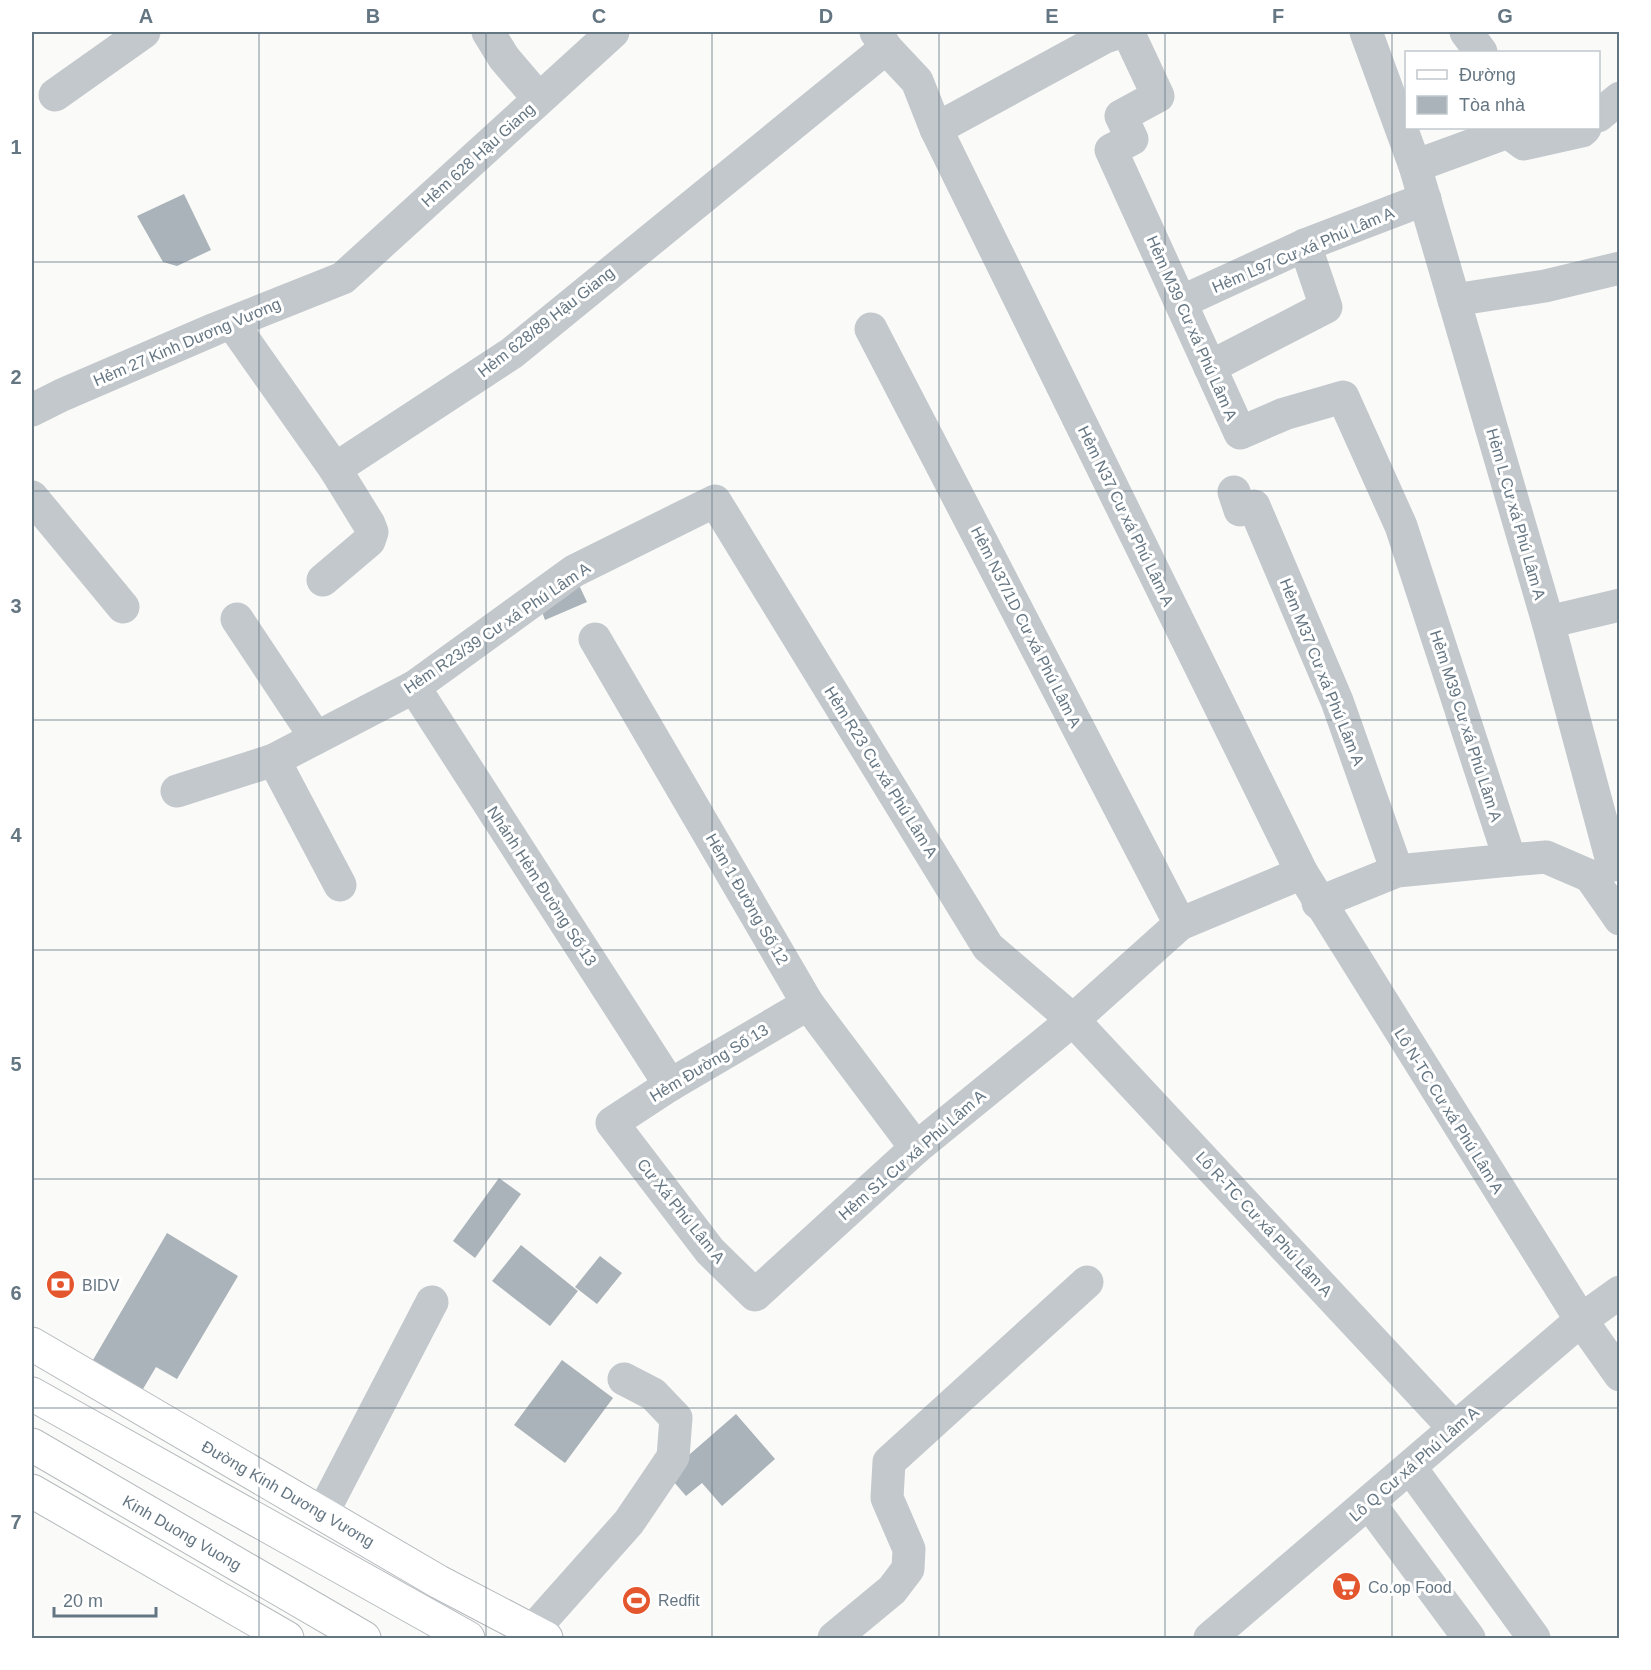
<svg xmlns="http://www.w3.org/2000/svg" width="1651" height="1670" font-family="Arial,sans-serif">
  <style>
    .building { fill: #aab3b9 }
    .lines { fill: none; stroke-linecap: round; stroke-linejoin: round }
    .major-casing { stroke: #b5babe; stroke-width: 35 }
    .minor { stroke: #c3c8cc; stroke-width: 33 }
    .major { stroke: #fff; stroke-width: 33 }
    .grid { fill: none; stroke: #657683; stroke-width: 1.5; stroke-opacity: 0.55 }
    .labels { text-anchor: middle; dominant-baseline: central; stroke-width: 6; stroke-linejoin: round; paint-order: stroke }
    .street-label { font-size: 16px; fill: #657683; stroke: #fff }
    .poi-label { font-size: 16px; fill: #657683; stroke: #fff; text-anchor: start }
    .neatline { fill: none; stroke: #657683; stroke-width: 2 }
    .grid-label { font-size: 20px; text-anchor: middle; font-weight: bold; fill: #657683 }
  </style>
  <rect width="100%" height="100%" fill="#fafaf8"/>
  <g class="building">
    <path d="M184,194L211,250L177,266L163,262L137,216Z"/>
    <path d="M578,583L587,602L545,620L538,601Z"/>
    <path d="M499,1178L521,1194L475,1258L453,1241Z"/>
    <path d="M167,1233L238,1276L177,1379L156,1367L143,1389L93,1360Z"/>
    <path d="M521,1245L578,1291L550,1326L492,1281Z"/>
    <path d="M600,1256L622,1273L597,1304L575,1287Z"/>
    <path d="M562,1360L613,1398L565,1463L514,1425Z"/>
    <path d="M736,1414L775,1459L722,1506L702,1483L686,1496L667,1474Z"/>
  </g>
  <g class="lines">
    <defs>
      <g id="major">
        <path d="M32,1344L439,1582L546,1638"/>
        <path d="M32,1394L468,1638"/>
        <path d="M32,1445L364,1638"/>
        <path d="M32,1491L287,1638"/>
      </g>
    </defs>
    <use href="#major" class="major-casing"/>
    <g class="minor">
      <path d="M488,32L504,58L539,99"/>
      <path d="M876,32L886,48L917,81L936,129L1302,873L1581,1320L1620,1375"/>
      <path d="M1128,32L1158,96L1121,116L1132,139L1111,150L1240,433L1284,414L1343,397L1401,526L1510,860"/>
      <path d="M1366,32L1415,166L1508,132L1524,144L1582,131L1585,128"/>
      <path d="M1466,32L1481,52"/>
      <path d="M55,95L144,32"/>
      <path d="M1598,116L1620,98"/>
      <path d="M936,129L1105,37L1120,32"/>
      <path d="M1415,166L1548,622L1613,865"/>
      <path d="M1454,300L1545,286L1620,268"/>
      <path d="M1181,302L1305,245L1425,199"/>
      <path d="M232,323L335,469L369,524L372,532L369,541L323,580"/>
      <path d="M871,329L1180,924"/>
      <path d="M1210,367L1326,307L1305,245"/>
      <path d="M32,410L62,395L215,329L343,278L613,32"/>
      <path d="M335,469L512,353L886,48"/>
      <path d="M1234,492L1240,510L1254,506L1337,701L1397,871"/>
      <path d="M32,497L123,607"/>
      <path d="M237,619L316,738"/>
      <path d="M1548,622L1620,605"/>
      <path d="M595,639L808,1004L916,1148"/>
      <path d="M414,687L670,1085"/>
      <path d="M274,760L340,885"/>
      <path d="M177,791L274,760L414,687L574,571L715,501L988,947L1073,1020L1454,1428"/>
      <path d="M1590,876L1620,919"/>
      <path d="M1318,903L1397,871L1510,860L1546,857L1590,876"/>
      <path d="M808,1004L670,1085L612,1123L710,1251L755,1295L916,1148L1073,1020L1180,924L1302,873"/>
      <path d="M1410,1467L1534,1638"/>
      <path d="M1369,1503L1469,1638"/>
      <path d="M322,1514L432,1302"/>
      <path d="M532,1631L629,1522L673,1457L676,1418L653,1394L624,1379"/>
      <path d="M834,1638L892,1590L908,1569L909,1549L887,1498L889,1462L1087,1282"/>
      <path d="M1210,1638L1581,1320L1620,1292"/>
    </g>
    <use href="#major" class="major"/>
  </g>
  <path class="grid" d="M259,32V1638M486,32V1638M712,32V1638M939,32V1638M1165,32V1638M1392,32V1638M32,262H1620M32,491H1620M32,720H1620M32,950H1620M32,1179H1620M32,1408H1620"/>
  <defs>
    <symbol id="bank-disc" viewBox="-11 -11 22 22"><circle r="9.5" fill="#e4572e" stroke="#fff"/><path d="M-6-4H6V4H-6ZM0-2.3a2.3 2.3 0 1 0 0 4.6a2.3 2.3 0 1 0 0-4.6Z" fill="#fff"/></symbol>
    <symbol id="supermarket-disc" viewBox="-11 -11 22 22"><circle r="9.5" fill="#e4572e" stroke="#fff"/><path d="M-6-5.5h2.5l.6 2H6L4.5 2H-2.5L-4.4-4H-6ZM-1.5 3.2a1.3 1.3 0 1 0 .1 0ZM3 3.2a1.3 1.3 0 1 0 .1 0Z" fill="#fff"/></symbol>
    <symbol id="stadium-disc" viewBox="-11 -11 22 22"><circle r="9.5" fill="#e4572e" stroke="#fff"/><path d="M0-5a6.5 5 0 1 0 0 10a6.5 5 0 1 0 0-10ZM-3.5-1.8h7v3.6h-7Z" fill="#fff"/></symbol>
  </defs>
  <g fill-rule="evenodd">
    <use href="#bank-disc" x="44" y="1268" width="33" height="33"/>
    <use href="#supermarket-disc" x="1330" y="1570" width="33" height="33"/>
    <use href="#stadium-disc" x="620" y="1584" width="33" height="33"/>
  </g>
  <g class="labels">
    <g class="street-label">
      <text transform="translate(478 155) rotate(-42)">Hẻm 628 Hậu Giang</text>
      <text transform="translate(1303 250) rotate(-23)">Hẻm L97 Cư xá Phú Lâm A</text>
      <text transform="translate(546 322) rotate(-38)">Hẻm 628/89 Hậu Giang</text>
      <text transform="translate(1192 328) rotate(66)">Hẻm M39 Cư xá Phú Lâm A</text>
      <text transform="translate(187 342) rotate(-23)">Hẻm 27 Kinh Dương Vương</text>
      <text transform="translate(1516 514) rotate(74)">Hẻm L Cư xá Phú Lâm A</text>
      <text transform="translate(1126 516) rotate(64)">Hẻm N37 Cư xá Phú Lâm A</text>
      <text transform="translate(1026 627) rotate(63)">Hẻm N37/1D Cư xá Phú Lâm A</text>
      <text transform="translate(497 628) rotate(-34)">Hẻm R23/39 Cư xá Phú Lâm A</text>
      <text transform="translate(1322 672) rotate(68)">Hẻm M37 Cư xá Phú Lâm A</text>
      <text transform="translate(1466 726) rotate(72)">Hẻm M39 Cư xá Phú Lâm A</text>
      <text transform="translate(881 772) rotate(58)">Hẻm R23 Cư xá Phú Lâm A</text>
      <text transform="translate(542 886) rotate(57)">Nhánh Hẻm Đường Số 13</text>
      <text transform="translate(747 899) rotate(60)">Hẻm 1 Đường Số 12</text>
      <text transform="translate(709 1063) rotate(-31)">Hẻm Đường Số 13</text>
      <text transform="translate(1449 1111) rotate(58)">Lô N-TC Cư xá Phú Lâm A</text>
      <text transform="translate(912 1155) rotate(-41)">Hẻm S1 Cư xá Phú Lâm A</text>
      <text transform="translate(681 1211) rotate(51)">Cư Xá Phú Lâm A</text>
      <text transform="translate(1264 1224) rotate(47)">Lô R-TC Cư xá Phú Lâm A</text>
      <text transform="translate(1414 1464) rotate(-41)">Lô Q Cư xá Phú Lâm A</text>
      <text transform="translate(288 1494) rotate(30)">Đường Kinh Dương Vương</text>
      <text transform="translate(182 1533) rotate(30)">Kinh Duong Vuong</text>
    </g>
    <g class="poi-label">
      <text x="82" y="1285">BIDV</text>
      <text x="1368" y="1587">Co.op Food</text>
      <text x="658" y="1600">Redfit</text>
    </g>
  </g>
  <rect width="1651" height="1670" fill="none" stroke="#ffffff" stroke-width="66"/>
  <rect x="1405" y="51" width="195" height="78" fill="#ffffff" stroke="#c1c8cd" stroke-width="1.5"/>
  <rect x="1417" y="70" width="30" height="9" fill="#ffffff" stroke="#c1c8cd" stroke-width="1.5"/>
  <text x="1459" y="81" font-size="18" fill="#657683">Đường</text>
  <rect x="1417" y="96" width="30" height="18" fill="#aab3b9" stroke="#c1c8cd" stroke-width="1.5"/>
  <text x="1459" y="111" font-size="18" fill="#657683">Tòa nhà</text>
  <path d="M54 1607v9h102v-9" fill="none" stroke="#657683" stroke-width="3"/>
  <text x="63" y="1607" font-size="18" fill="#657683" stroke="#ffffff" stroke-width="4.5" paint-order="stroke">20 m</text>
  <rect x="33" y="33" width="1585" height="1604" class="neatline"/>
  <g class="grid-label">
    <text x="146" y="23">A</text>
    <text x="373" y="23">B</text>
    <text x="599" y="23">C</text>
    <text x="826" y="23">D</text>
    <text x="1052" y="23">E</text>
    <text x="1278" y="23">F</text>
    <text x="1505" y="23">G</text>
    <text x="16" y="154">1</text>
    <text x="16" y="384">2</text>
    <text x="16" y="613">3</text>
    <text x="16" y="842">4</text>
    <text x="16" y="1071">5</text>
    <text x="16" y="1300">6</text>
    <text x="16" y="1529">7</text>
  </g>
</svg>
